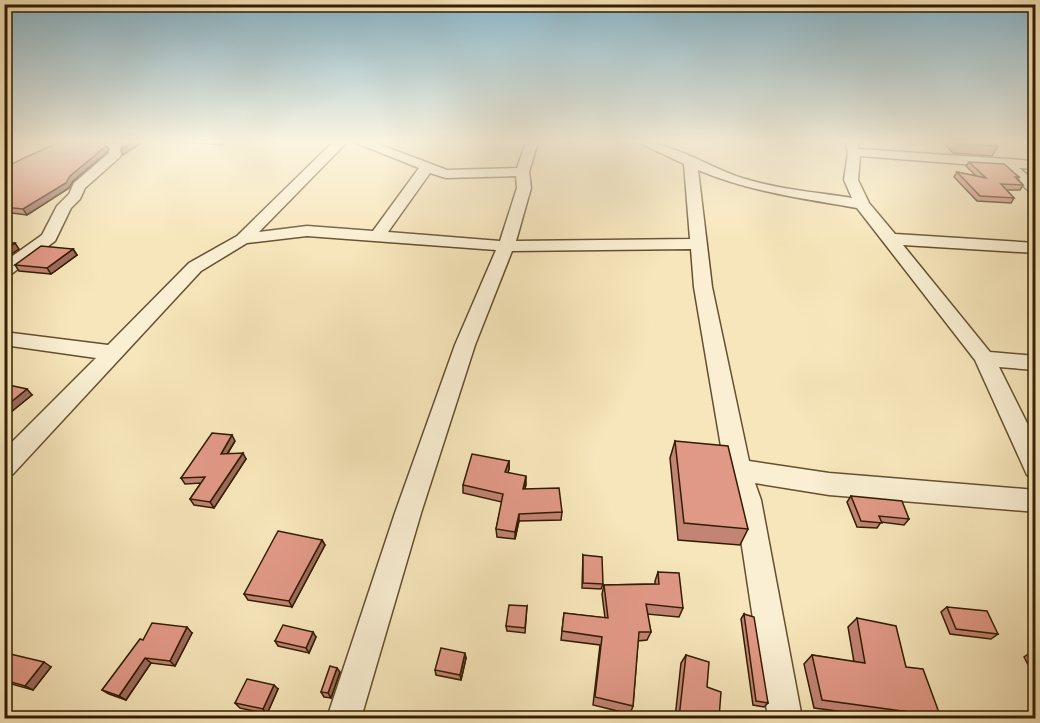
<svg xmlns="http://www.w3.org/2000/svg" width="1040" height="723" font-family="'Libre Caslon Text',serif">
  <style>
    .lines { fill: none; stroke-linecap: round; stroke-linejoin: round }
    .minor-casing { stroke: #644f2f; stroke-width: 3 }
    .minor { fill: #faefd3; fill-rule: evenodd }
    .wall { fill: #c28474; stroke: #331d00; stroke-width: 1.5 }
    .shaded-wall { fill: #9e6b5e; stroke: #331d00; stroke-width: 1.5 }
    .building { fill: #e19987; stroke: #331d00; stroke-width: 1.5 }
  </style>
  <rect width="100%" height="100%" fill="#f7e6bb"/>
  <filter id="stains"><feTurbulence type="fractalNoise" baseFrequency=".00333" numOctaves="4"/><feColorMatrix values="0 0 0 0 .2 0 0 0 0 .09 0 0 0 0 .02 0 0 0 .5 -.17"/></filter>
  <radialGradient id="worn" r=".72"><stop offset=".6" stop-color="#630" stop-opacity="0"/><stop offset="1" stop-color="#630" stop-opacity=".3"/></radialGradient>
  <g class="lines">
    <defs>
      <g id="minor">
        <path d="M103,142L121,144L123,147L120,157L85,188L80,199L71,208L55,241L10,275L4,276V262L42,235L57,206L69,194L74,183L109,153L110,148Z"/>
        <path d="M333,142H347L259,232L307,226L373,231L419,168L354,142H373L447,170L517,168L526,142H538L529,172L531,188L516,241L690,239L684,164L637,142C674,142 707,167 742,178C777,189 815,192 852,198L844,180L848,152L845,142H857L859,149L1036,161V169L1019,168L1036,182V194L1031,193L1002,167L860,156L858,180L869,203L895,234L1036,243V253L903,245L990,352L1036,356V370L999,367L1036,441V478L1027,475L975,360L857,208C800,198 751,192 698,170L712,287L749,461L829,473L1036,490V512L829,495L755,483L761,500L802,718H768L735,500L725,470L694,287L691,249L512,251L475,345L421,513L361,718H327L395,513L455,345L496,250L307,236L247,243L201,271L13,474L4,477V450L96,358L4,345V332L108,345L189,263L237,236ZM430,173L446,178L516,176L517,188L500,241L388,232Z"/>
      </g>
    </defs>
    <use href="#minor" class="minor-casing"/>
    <use href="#minor" class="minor"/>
  </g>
  <g class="wall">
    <path d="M182,142H225L222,145Z"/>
    <path d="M943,142H994L998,146L992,156L953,153Z"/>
    <path d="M108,149L107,152L73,181L69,188L27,215L4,212V168Z"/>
    <path d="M969,162L1019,177L1018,179L1023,185L1020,190H1006L1014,198L1011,203L977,201L954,177L957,172L976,176L966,166Z"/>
    <path d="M73,249L77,255L51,274L19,271L15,265Z"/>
    <path d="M4,384L32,395L11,412L4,411Z"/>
    <path d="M235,441L228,453L246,459L214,508L194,505L190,499L201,483L185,484L181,478Z"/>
    <path d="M675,441L748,529L740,545L678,540L670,458Z"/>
    <path d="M509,461V469L508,472L526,484L525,489L562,512L561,520L519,521L515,539L497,537L496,529L502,502L463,493V485Z"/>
    <path d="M851,496L909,519L904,525L881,522L877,528L857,527L847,502Z"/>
    <path d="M322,540L325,545L292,607L248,600L244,594Z"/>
    <path d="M583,555L603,584L601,589L582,588Z"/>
    <path d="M658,572L683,608L679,617L647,614L651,632L647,640L638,641L633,706L630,714L593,705L600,645L561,640L564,613L605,618L602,594L604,585L655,584V581Z"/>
    <path d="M527,606L525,633L507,631L506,626Z"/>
    <path d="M947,607L998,634L991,639L950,634L941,612Z"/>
    <path d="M744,614L768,703L764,707L753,705L741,619Z"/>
    <path d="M857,618L906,667L941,718H890L814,708L804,664L812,655L854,662L848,627Z"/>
    <path d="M192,633L175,666L151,663L126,700L109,694L102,690L143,640Z"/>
    <path d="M316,637L309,653L278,646L275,641Z"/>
    <path d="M1031,652L1035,653V678L1024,657Z"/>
    <path d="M4,654L51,667L33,690L4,682Z"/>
    <path d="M686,655L719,718H675L681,663Z"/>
    <path d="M466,658L461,680L436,675L435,670Z"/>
    <path d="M340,672L331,698L324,697L321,692Z"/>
    <path d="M278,689L267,714L240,708L235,703Z"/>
  </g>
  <g class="shaded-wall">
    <path d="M133,142H143L123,155L121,150Z"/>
    <path d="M105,144L108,149L107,152L73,181L69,188L27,215L23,209L70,176Z"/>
    <path d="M15,243L19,249L4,259V251Z"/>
    <path d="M73,249L77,255L51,274L47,268Z"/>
    <path d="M27,389L32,395L11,412L6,406Z"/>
    <path d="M232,435L235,441L224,459L221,454Z"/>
    <path d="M243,453L246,459L214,508L210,502Z"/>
    <path d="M509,461V469L506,480L505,472Z"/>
    <path d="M526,476V484L523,497V489Z"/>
    <path d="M519,514V521L515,539V532Z"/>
    <path d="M322,540L325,545L292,607L289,601Z"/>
    <path d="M187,627L192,633L175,666L170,661Z"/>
    <path d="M313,632L316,637L309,653L306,648Z"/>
    <path d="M465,653L466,658L461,680L460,675Z"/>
    <path d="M145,658L151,663L126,700L119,696Z"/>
    <path d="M44,662L51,667L33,690L25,686Z"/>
    <path d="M337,668L340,672L331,698L328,693Z"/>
    <path d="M274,685L278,689L267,714L263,709Z"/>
  </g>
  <g class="building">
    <path d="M60,142H104L105,144V147L70,176L66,183L23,209L4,207V168L24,158Z"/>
    <path d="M123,142H133L121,150Z"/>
    <path d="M957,142H994L998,146L958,144Z"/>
    <path d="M969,162L1004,164L1019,177H1015L1023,185L1001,184L1014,198L980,196L957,172L986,178Z"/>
    <path d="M4,242L15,243L4,251Z"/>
    <path d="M41,246L73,249L47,268L15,265Z"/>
    <path d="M4,384L27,389L6,406H4Z"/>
    <path d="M212,433L232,435L221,454L243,453L210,502L190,499L205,477L181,478Z"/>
    <path d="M675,441L728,446L748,529L684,523Z"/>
    <path d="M472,454L509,461L505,472L526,476L523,489L559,488L562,512L519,514L515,532L496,529L503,494L463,485Z"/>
    <path d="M851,496L902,501L909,519L879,516L882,523L861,521Z"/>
    <path d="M278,531L322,540L289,601L244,594Z"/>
    <path d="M583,555L602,557L603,584L583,583Z"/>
    <path d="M658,572L679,573L683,608L646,604L651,632H639L633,706L595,697L602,637L562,631L564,613L608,618L604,585L659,584Z"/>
    <path d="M509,605L527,606L525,628L506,626Z"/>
    <path d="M947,607L987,611L998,634L956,629Z"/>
    <path d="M744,614L754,617L768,703L756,701Z"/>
    <path d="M857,618L896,626L906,667L923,669L941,718H918L916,713L822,700L812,655L865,663Z"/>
    <path d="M152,623L187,627L170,661L145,658L119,696L102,690L140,639L143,640Z"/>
    <path d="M283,625L313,632L306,648L275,641Z"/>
    <path d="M441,648L465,653L460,675L435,670Z"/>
    <path d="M1031,652L1035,653V660Z"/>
    <path d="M6,653L44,662L25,686L4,680V654Z"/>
    <path d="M686,655L709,662L707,687L721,692L719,718H679Z"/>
    <path d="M330,666L337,668L328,693L321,692Z"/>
    <path d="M247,679L274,685L263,709L235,703Z"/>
  </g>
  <linearGradient id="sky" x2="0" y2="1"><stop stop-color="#8ab9cf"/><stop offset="0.58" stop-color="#fbf4e0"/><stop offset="1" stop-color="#fbf4e0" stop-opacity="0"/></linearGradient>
  <rect width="1040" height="244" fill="url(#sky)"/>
  <rect width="1040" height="723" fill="none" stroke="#f7e6bb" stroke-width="24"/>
  <rect x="6" y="6" width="1028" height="711" fill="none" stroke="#331d00" stroke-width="3"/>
  <rect x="12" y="12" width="1016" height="699" fill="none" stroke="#331d00" stroke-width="1.5"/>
  <rect width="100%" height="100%" filter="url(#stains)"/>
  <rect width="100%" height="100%" fill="url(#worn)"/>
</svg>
